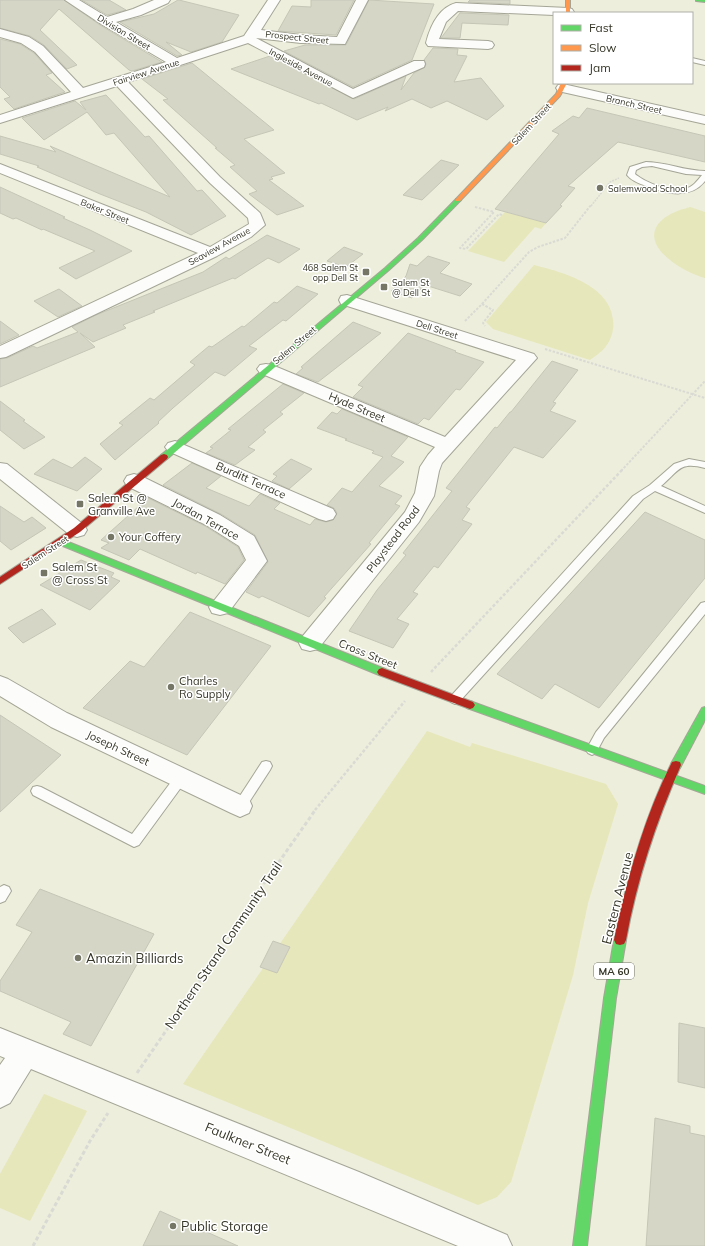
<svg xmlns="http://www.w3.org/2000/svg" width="705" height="1246" font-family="Mulish,sans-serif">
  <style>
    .green { fill: #e6e7ba }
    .building { fill: #d5d6c6; stroke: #c6c6b7 }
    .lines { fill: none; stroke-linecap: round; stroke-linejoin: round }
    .lane-casing { stroke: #a5a597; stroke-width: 2 }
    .street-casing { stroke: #a5a597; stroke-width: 2 }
    .fast-casing { stroke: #a5a597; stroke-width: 2 }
    .slow-casing { stroke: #a5a597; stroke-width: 2 }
    .jam-casing { stroke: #a5a597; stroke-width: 2 }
    .path-far3 { stroke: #dadad4; stroke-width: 1.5; stroke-dasharray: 2 1; stroke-linecap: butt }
    .path-far2 { stroke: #dadad4; stroke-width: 2; stroke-dasharray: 2.5 1.5; stroke-linecap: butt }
    .path-far1 { stroke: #dadad4; stroke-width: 2.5; stroke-dasharray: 3 2; stroke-linecap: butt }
    .path { stroke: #dadad4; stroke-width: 3; stroke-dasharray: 4 2.5; stroke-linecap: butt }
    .lane { fill: #fcfcfa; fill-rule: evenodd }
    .street { fill: #fcfcfa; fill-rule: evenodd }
    .fast { fill: #63d668; fill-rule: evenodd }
    .slow { fill: #ff974d; fill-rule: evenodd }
    .jam { fill: #b3261e; fill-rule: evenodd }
    .poi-dot { fill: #767667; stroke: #fff; stroke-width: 1.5 }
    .labels { text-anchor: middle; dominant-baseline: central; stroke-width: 3; stroke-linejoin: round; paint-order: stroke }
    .far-street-label { font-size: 9px; fill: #363628; stroke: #fff }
    .far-poi-label { font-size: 9px; fill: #363628; stroke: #fff; text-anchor: start }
    .shield { fill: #fff; stroke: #727268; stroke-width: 1 }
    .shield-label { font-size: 10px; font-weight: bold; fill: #363628 }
    .street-label { font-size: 11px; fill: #363628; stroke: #fff }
    .poi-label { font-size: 11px; fill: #363628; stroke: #fff; text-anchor: start }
    .near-street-label { font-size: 13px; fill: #363628; stroke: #fff }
    .near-poi-label { font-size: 13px; fill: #363628; stroke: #fff; text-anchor: start }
  </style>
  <rect width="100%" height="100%" fill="#edeedb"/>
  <g class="green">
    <path d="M690,207L705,212V278C685,273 635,245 662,220C670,213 680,210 690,207Z"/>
    <path d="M505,212L546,223L541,229L535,227L504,262L468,251Z"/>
    <path d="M534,265C562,272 610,285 613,320C614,329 612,338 606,346C602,352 595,356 590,360L493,329L486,322Z"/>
    <path d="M427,731L470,747L472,743L606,784L618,804L588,903L573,975L511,1182L497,1197L478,1205L183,1084Z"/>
    <path d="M44,1094L87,1111L30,1221L0,1208V1174Z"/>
  </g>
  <g class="building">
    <path d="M0,0H64L100,25L162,62L132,71L129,70L59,9L40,30L77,65L67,69L44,45L30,36L0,28Z"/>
    <path d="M82,0H109L126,10L107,15Z"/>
    <path d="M178,0H179L239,15L222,42L191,52L166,42L182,55L177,56L120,22L154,14Z"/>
    <path d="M311,0H354L336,35L278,31L292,6L311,7Z"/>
    <path d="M369,0L434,4L412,60L353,87L284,51L305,45H346Z"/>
    <path d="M470,0H510V4L468,2Z"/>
    <path d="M460,13L509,15L508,25L462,23L460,38H441Z"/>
    <path d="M0,39L20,44L34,53L52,73L46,75L65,92L14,109L4,99L10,97L0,87Z"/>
    <path d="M433,48L458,49L457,55L467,56L454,82L481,78L504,106L487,120L447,101L431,108L412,99L385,111L388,107L357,120L321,103L319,104L231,69L270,56L354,99L406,76L401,90L414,73L425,67L426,64L424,60Z"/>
    <path d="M192,63L274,130L244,139L285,173L271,177L273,179L269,180L304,206L277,215L249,194L257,191L230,167L235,165L215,148H217L163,100L168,99L142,79Z"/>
    <path d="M106,95L145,137L149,136L197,191L202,190L226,216L191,235L146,212L100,194L37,167L39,166L0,154V136L56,152L50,146L170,197L114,133L106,135L87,112L44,140L22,118L75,101L86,110L80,102Z"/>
    <path d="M587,108L705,136V162L618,142L568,186L575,188L560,205L562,206L546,223L495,209L559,134L552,131L573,116L579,118Z"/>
    <path d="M441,160L459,165L422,200L403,195Z"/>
    <path d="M0,187L65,217L63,218L90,230L132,251L76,279L59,268L95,251L43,229L42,230L16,218L13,219L0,213Z"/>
    <path d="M267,235L300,249L279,263L268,258L235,279L233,278L153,311L155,312L123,325L126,328L93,342L80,333L95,347L0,387V359L7,358L33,346L37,348L78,332L72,327L96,315L203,272L226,257L229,259Z"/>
    <path d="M344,247L363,254L346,267L327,261Z"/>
    <path d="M428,256L450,263L440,273L472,284L460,296L425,285L412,298L391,291L406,276L410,264L417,266Z"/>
    <path d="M297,286L318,294L286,321L283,320L249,346L257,349L225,376L215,372L173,408L158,422L159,423L115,460L100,444L123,425L119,423L150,398L154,400L195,365L190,362L209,346L212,347L242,326L244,327L274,302L277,303Z"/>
    <path d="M59,289L82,306L58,317L34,301Z"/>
    <path d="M0,321L19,335L0,344Z"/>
    <path d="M353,322L381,333L318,382L296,374L303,368L301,367Z"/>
    <path d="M408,333L456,351L455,352L484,362L460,390L456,389L429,420L424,418L418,424L353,397L363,387L358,385Z"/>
    <path d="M552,361L578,370L553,402L556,403L550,411L576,421L543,458L514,447L466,507L470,509L462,520L472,524L438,568L434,566L413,592L418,594L397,619L409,624L393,648L349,631L377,590L406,555L403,553L452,491L446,488L495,427L497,428L510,412H511Z"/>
    <path d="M283,384L304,393L280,412L283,414L263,430L266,432L248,447L255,450L235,465L206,453L213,448L210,447L231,430L228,429Z"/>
    <path d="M0,401L25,420L23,421L45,437L24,449L0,430Z"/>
    <path d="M342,409L408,437L391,456L404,462L379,486L402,496L395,504L400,506L369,543L371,544L324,597L326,598L309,617L262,596L259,598L246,592L268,562L255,535L221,514L163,485L192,463L221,476L206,488L249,506L260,494L280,503L274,509L310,525L315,519L326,522L333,520L337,513L334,508L327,505L342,488L352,492L383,457L372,453L374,451L345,440L347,439L317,428L332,412L337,414Z"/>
    <path d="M85,457L102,469L77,491L34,474L53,459L72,468Z"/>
    <path d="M291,459L312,469L289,489L272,481L277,476L273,474Z"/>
    <path d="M148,498L205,526L238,547L244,560L225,584L197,572L196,574L140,549L129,560L101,548L109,543L101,540Z"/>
    <path d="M0,506L24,522L32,517L46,528L11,550L0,541Z"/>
    <path d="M645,512L705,540V578L599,708L555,684L542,699L497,674Z"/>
    <path d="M81,560L114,573L111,577L120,581L90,610L40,585Z"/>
    <path d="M42,609L56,624L23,643L8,628Z"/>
    <path d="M190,612L271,646L187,755L83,708L130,661L144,667Z"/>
    <path d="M0,715L61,755L0,812Z"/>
    <path d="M40,889L154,934L91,1046L63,1034L71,1022L0,991V981L32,932L16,925Z"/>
    <path d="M273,941L290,947L277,973L260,967Z"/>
    <path d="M679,1023L705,1028V1088L678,1082Z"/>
    <path d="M655,1118L690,1126V1133L705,1136V1246H646Z"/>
    <path d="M160,1211L238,1246H143Z"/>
  </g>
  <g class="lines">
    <defs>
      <g id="lane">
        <path d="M692,58L705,61V65L692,62Z"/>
        <path d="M646,162C666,162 685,171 705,171V181C691,199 668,194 649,187C641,184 633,182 627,175L630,167ZM652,166L686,174L702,175C697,181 693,187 685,189C671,193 646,183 635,174L636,170L642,167Z"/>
        <path d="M689,459L705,462V468C679,461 679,471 661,486L705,506V513L655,491L643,499L459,702L455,704L451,702L449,699L451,696L633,496L650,485L674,464Z"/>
        <path d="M705,602V614L604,738L596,753L592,755L588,753L586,750L596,732L701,603Z"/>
        <path d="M266,761L270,762L272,766L270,770L244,810L240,811L236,810L234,806L236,802L262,762Z"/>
        <path d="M181,773L185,774L187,778L185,782L139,845L134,847L33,795L31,791L33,787L37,786L41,787L132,834L177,774Z"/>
        <path d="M4,885L9,887L11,891L5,901L0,903V887Z"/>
      </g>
      <g id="street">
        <path d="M65,0H79L107,17L133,9L154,0H170L168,3L141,15L116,22L177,58L244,36L268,0H280L261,30L301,35L337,37L356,0H368L345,44L301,43L256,38L353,89L414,61H424L425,64L424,67L353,98L248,43L128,82L220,177L260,213L265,225L251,237L217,256L6,357L0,358V346L198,253L0,173V164L210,247L249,224L248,218L210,183L117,86L0,123V115L71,92L35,52L21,43L0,37V29L29,37L43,46L83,88L166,62L101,24Z"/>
        <path d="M456,3L568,8L572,9L574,12L554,13V15L458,11L446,22L439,39L488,41L492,42L494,45L492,48L488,49L428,46L426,43C430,27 438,8 456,3Z"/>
        <path d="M563,84L705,116V124L558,91L556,88L558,85Z"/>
        <path d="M347,295L534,354L537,358L442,463L439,471L434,496L419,522L318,649L310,651L302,649L299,643L302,637L405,512L415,493L420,467L428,455L435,447L260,373L257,369L260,365L266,364L272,365L445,437L516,360L341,304L339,300L341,296Z"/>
        <path d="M175,441L333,509L336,514L333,519L326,521L319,519L168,451L165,447L168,443Z"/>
        <path d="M0,463L7,464L84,525L87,530L84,535L77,537L70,535L0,479Z"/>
        <path d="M134,474L141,476L220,515L254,536L267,561L228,613L220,615L212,613L209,607L246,560L239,546L206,525L127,486L124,481L127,476Z"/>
        <path d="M0,676L8,679L67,713L249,799L252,806L249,813L240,817L231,813L51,727L0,696Z"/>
        <path d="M0,1028L359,1172L507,1235L512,1246H458L31,1069L10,1103L0,1108V1065L5,1058L0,1056Z"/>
      </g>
      <g id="fast">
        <path d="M696,0H705V2L696,1Z"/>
        <path d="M456,199L461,200L422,240L389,270L167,459H161L160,457L161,455L385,268L418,238Z"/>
        <path d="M61,539L385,669L387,672L385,675H379L58,544L57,542L58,540Z"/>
        <path d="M470,701L705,786V794L467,708L465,705L467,702Z"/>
        <path d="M705,707V720L680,768L676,769L672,768L671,765L672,762L702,708Z"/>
        <path d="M620,935L624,936L626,940L616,998L587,1246H573L604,998L614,940L616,936Z"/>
      </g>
      <g id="slow">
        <rect x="566" y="0" width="4" height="13"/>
        <path d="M561,83H567L560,96L460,201H456V199L556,94Z"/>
      </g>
      <g id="jam">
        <path d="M164,454L167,455L168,457L167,459L80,532L0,584V577L74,528L161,455Z"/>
        <path d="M382,668L473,702L475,705L473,708L470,709L379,675L377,672L379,669Z"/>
        <path d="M676,761L680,762L681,765C656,822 637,879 626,940L624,944L620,945L616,944L614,940C627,879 644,818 672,762Z"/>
      </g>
    </defs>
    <use href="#lane" class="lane-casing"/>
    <use href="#street" class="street-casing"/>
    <use href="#fast" class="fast-casing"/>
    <use href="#slow" class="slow-casing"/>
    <use href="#jam" class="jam-casing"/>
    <path class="path-far3" d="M591,206L610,182L619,178"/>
    <g class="path-far2">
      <path d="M475,207L494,212L460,248L466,249L499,214L502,215"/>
      <path d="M482,304L529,252L538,247L565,238L591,205"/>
      <path d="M465,321L482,304L493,310L483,323L485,326"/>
      <path d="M545,349L705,398"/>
      <path d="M621,471L705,381"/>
    </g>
    <g class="path-far1">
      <path d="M431,672L622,470"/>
      <path d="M315,810L405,701"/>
    </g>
    <g class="path">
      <path d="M137,1073L181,1009L267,879L316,809"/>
      <path d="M33,1246L90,1141L108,1113"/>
    </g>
    <use href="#lane" class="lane"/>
    <use href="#street" class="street"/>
    <use href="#fast" class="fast"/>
    <use href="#slow" class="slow"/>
    <use href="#jam" class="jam"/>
  </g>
  <g class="poi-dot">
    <circle cx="600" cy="188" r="4"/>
    <rect x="362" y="268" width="8" height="8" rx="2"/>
    <rect x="380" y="283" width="8" height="8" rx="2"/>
    <rect x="76" y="500" width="8" height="8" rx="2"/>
    <circle cx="111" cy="537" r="4"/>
    <rect x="40" y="569" width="8" height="8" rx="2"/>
    <circle cx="171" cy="687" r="4"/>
    <circle cx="78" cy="958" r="4"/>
    <circle cx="173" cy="1226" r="4"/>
  </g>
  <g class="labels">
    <g class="far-street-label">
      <text transform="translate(124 32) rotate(31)">Division Street</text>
      <text transform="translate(297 37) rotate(6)">Prospect Street</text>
      <text transform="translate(301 67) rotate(28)">Ingleside Avenue</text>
      <text transform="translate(146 72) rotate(-18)">Fairview Avenue</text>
      <text transform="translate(634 104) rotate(13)">Branch Street</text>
      <text transform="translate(531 124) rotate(-47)">Salem Street</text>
      <text transform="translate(105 211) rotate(22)">Baker Street</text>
      <text transform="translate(219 246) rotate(-29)">Seaview Avenue</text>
      <text transform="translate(437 329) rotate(18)">Dell Street</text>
      <text transform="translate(294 345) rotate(-40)">Salem Street</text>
      <text transform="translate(45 552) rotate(-33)">Salem Street</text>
    </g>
    <g class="far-poi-label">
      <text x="608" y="188">Salemwood School</text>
      <text x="358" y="267" text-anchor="end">468 Salem St<tspan x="358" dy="10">opp Dell St</tspan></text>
      <text x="392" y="282">Salem St<tspan x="392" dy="10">@ Dell St</tspan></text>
    </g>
    <rect class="shield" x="594" y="963" width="40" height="16" rx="3"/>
    <g class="shield-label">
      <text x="614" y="971">MA 60</text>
    </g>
    <g class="street-label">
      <text transform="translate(357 407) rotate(23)">Hyde Street</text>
      <text transform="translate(251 480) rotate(24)">Burditt Terrace</text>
      <text transform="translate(206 519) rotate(29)">Jordan Terrace</text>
      <text transform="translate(393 539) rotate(-53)">Playstead Road</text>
      <text transform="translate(368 654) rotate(22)">Cross Street</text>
      <text transform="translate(118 748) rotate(25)">Joseph Street</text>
    </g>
    <g class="poi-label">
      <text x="88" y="498">Salem St @<tspan x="88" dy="13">Granville Ave</tspan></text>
      <text x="119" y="537">Your Coffery</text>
      <text x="52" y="567">Salem St<tspan x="52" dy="13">@ Cross St</tspan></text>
      <text x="179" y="681">Charles<tspan x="179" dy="13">Ro Supply</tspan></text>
    </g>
    <g class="near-street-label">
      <text transform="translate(617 898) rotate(-76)">Eastern Avenue</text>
      <text transform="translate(223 945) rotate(-56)">Northern Strand Community Trail</text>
      <text transform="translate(248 1143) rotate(22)">Faulkner Street</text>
    </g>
    <g class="near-poi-label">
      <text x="86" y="958">Amazin Billiards</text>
      <text x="181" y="1226">Public Storage</text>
    </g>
  </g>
  <rect x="553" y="12" width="140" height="72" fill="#ffffff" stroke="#afafa9"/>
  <rect x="561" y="25" width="20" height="6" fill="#63d668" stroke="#afafa9"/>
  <text x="589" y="32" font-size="12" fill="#363628">Fast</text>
  <rect x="561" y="45" width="20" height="6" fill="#ff974d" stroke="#afafa9"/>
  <text x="589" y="52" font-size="12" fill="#363628">Slow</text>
  <rect x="561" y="65" width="20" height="6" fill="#b3261e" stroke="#afafa9"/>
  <text x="589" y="72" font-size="12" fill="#363628">Jam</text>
</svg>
